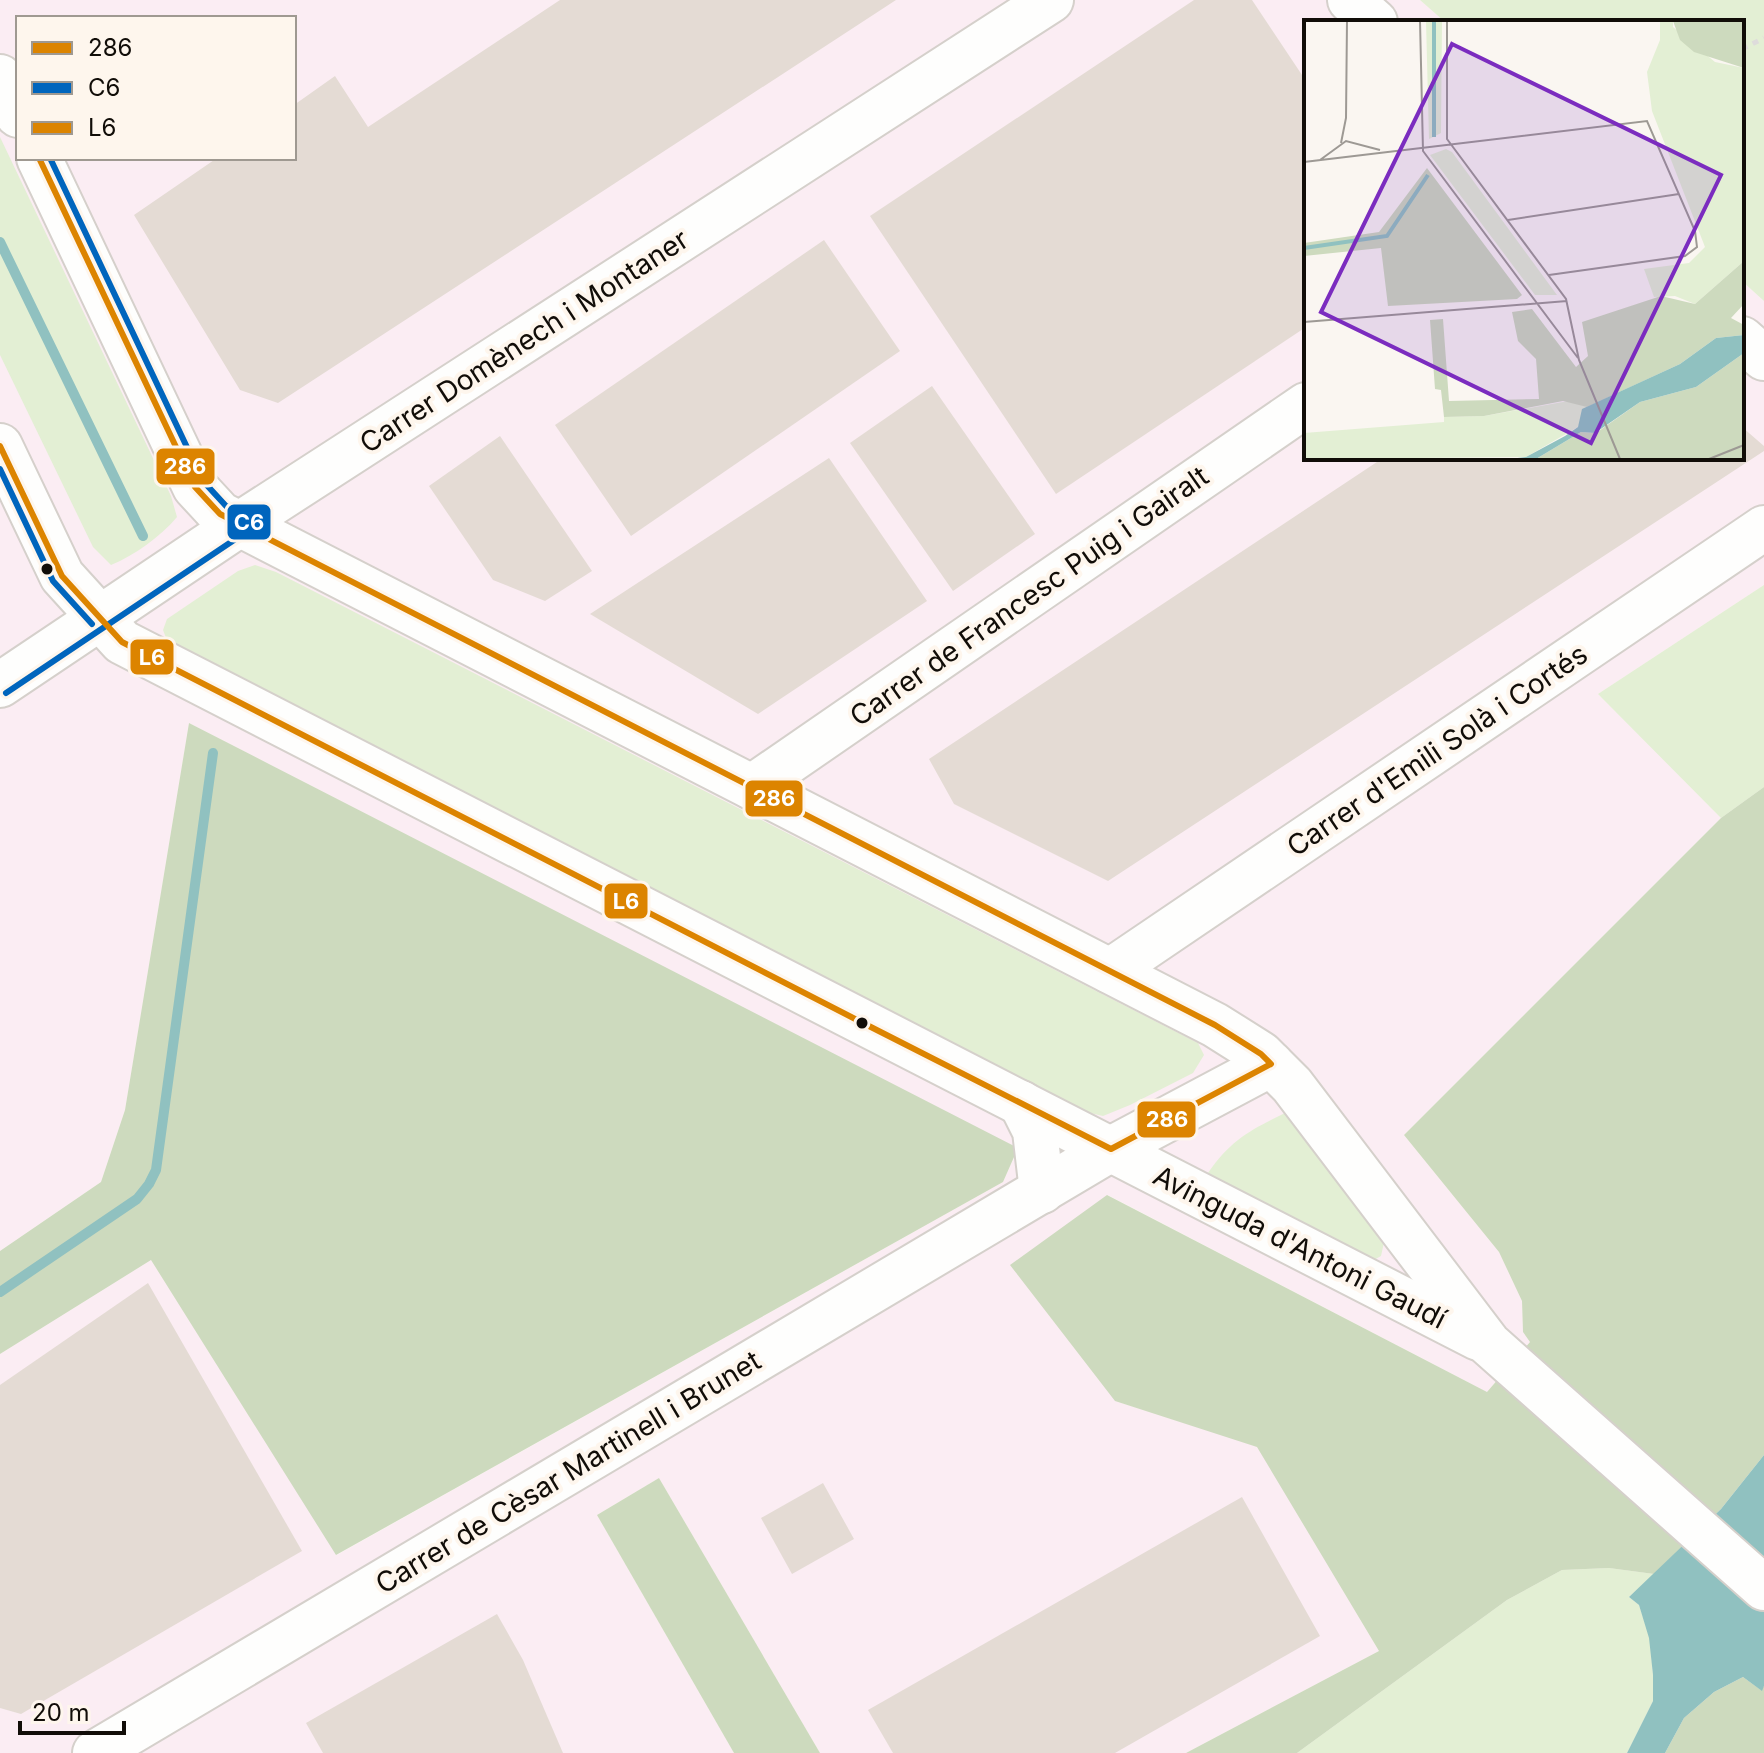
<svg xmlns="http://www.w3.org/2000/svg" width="1764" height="1753" font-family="Inter,sans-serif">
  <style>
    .industrial { fill: #fbedf3; fill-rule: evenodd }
    .green { fill: #e3efd4 }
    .forest { fill: #cddabe }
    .water { fill: #90c1c0 }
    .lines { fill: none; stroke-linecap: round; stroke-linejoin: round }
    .stream { stroke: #90c1c0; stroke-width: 10 }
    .building { fill: #e4dbd4 }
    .minor-casing { stroke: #d5d0cb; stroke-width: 48 }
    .path { stroke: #dedcdb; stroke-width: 5; stroke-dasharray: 6 6; stroke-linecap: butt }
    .minor { stroke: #fefefd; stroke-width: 44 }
    .bus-1-casing { stroke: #fef6ed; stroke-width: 12 }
    .bus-2-casing { stroke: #fef6ed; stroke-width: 12 }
    .bus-3-casing { stroke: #fef6ed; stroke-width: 12 }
    .bus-1 { stroke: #dc8400; stroke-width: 6 }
    .bus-2 { stroke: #0065bd; stroke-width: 6 }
    .bus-3 { stroke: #dc8400; stroke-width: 6 }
    .bus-dot { fill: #110d08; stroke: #fef6ed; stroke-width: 3 }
    .labels { text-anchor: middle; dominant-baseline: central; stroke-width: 8; stroke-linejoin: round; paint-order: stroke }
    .street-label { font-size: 28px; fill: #110d08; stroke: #fef6ed }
    .inset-river { fill: none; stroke: #90c1c0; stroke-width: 4 }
    .inset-road { fill: none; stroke: #9d9994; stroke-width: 2 }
    .view { fill: #7b2cbf; fill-opacity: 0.15; stroke: #7b2cbf; stroke-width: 4 }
    .inset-edge { fill: none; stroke: #110d08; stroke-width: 4 }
    .line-badge { stroke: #fef6ed; stroke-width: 3 }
    .badge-label { font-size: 22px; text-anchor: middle; font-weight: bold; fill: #fff }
  </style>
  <rect width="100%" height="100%" fill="#faf6f1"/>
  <path class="industrial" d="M0,0H1420L1445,22H1306V458H1742V281L1764,301V585L1598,694L1721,818L1404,1135L1499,1252L1522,1301L1523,1332L1530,1342L1487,1392L1108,1195L1115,1401L1257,1446L1379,1651L1186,1753H820L659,1478L597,1515L734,1753H0V1354L151,1260L337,1555L1003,1182L1018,1149L189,723L125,1110L101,1182L0,1251ZM18,18H294V158H18Z"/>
  <g class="green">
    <path d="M1420,0H1764V301L1742,281V22H1445Z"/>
    <path d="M0,137L171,496L177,517C160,537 135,555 111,565L93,547L0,355Z"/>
    <path d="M255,565L276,572L1198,1043L1204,1055L1193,1073L1130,1105L1103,1116L1086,1112L168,643L163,630L167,619L238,571Z"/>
    <path d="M1764,585V787L1721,818L1598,694Z"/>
    <path d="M1291,1110L1385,1238L1381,1256L1372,1261H1361L1208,1173C1233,1137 1253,1129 1291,1110Z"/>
    <path d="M1609,1568L1654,1574L1629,1597L1639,1605L1650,1638L1653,1675V1701L1627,1753H1297L1507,1600L1562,1570Z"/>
  </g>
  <g class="forest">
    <path d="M189,723L1018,1148L1003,1182L336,1555L151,1260L0,1354V1251L101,1182L125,1110Z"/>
    <path d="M1764,787V1455L1721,1509L1654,1574L1609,1568L1562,1570L1507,1600L1297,1753H1186L1379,1651L1257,1447L1115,1401L1010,1265L1107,1195L1487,1392L1530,1342L1523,1332L1522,1301L1499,1252L1404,1135L1721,818Z"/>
    <path d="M659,1478L820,1753H734L597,1515Z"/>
    <path d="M1743,1677L1761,1690L1764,1686V1753H1665L1684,1718L1714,1692Z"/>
  </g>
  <path class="water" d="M1764,1455V1686L1762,1691L1743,1677L1714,1692L1684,1718L1665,1753H1627L1653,1701V1675L1649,1638L1639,1605L1629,1597L1721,1509Z"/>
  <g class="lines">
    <g class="stream">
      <path d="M0,242L143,536"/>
      <path d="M0,1292L137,1199L149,1184L156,1170L213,753"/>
    </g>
  </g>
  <g class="building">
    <path d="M560,0H896L278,403L240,390L134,215L217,158H294V105L335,76L368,127Z"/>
    <path d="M1194,0H1252L1306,81V327L1056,494L870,216Z"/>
    <path d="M824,240L900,351L631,536L555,425Z"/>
    <path d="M932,386L1035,534L953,591L850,443Z"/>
    <path d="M1742,427L1764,446V451L1108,881L954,804L929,759L1383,458H1742Z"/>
    <path d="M500,436L592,571L545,601L493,580L429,486Z"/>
    <path d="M829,458L927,601L758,714L590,614Z"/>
    <path d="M148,1283L302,1551L21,1714L0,1708V1385Z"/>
    <path d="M823,1483L854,1539L792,1574L761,1518Z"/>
    <path d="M1242,1497L1320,1636L1115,1753H893L868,1710Z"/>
    <path d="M497,1614L523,1660L563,1753H323L306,1723Z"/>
  </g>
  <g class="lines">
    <defs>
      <g id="minor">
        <path d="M1350,0L1375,22"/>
        <path d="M0,77L18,115"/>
        <path d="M39,158L195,487L220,514L1215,1025L1261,1054L1292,1085L1489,1344L1764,1588"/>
        <path d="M1742,339L1764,358"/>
        <path d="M0,446L62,576L122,642L1478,1338"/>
        <path d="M0,685L240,524L1051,0"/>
        <path d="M752,787L1306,405"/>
        <path d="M1110,971L1764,528"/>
        <path d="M1021,1103L1035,1131L1042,1191"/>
        <path d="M95,1753L1111,1149L1271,1064"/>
      </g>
    </defs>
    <use href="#minor" class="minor-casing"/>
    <path class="path" d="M1742,49L1764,38"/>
    <use href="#minor" class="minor"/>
    <defs>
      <path id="bus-1" d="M39,158L195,487L220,514L1215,1025L1261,1054L1271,1064L1111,1149L863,1023"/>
      <g id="bus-2">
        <path d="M0,469L53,581L92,624"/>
        <path d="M6,693L246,532L250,525L247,517L226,506L203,481L50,158"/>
      </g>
      <path id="bus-3" d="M0,446L62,576L122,642L863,1023"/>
    </defs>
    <use href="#bus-1" class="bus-1-casing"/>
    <use href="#bus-2" class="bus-2-casing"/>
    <use href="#bus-3" class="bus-3-casing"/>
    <use href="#bus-1" class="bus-1"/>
    <use href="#bus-2" class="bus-2"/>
    <use href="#bus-3" class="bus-3"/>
  </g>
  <g class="bus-dot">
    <circle cx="47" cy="569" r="7"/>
    <circle cx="862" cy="1023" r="7"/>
  </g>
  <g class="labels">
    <g class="street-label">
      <text transform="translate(524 341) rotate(-33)">Carrer Domènech i Montaner</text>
      <text transform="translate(1029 596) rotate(-35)">Carrer de Francesc Puig i Gairalt</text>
      <text transform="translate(1437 750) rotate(-34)">Carrer d'Emili Solà i Cortés</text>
      <text transform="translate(1300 1247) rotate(27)">Avinguda d'Antoni Gaudí</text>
      <text transform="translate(568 1472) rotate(-31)">Carrer de Cèsar Martinell i Brunet</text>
    </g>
  </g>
  <g transform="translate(1304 20)">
    <rect width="440" height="440" fill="#faf6f1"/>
    <path d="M122,1H138L137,113L125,119ZM356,1H369V7L411,42L440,48V241L391,284L371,276L350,277L340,249L385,243L401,227L348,91L343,52L356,20ZM142,129L148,132L253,275H231L126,135ZM270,380L283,387L274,407L222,437L0,439V413L140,402V397L180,396Z" fill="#e3efd4"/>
    <path d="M369,1H440V48L390,32L376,20ZM123,148L218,275L213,279L84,286L77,228L0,236V223L75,212ZM440,241V284L427,298L440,305V315L412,318L376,344L283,387L259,381L180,396L140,397L137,370L131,369L126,300L139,299L145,381L235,379L232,339L214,321L208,292L228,289L272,347L284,336L278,302L357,276L391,284ZM440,333V439H232L277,412L292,413L336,382L392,367Z" fill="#cddabe"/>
    <path d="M440,315V333L392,367L336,382L291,413L277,412L232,439H205L222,437L261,416L274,407L278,389L376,344L412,318Z" fill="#90c1c0"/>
    <path class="inset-river" d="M130,117V1M0,228L83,216L124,155"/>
    <path class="inset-road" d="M116,1L119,131L274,338M143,1V119L262,279L275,340L316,439M37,123L42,98L43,1M16,140L42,121L76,130M0,142L343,101L391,211L393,227L381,236L245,255M204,200L375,174M0,302L263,281M405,439L440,425"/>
    <path class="view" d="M148,24L417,155L287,423L17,292Z"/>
    <rect width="440" height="440" class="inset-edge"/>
  </g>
  <g class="line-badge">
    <rect x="155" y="447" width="61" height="39" rx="8" fill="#dc8400"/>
    <rect x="226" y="503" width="46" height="38" rx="8" fill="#0065bd"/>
    <rect x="129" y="638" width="46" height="38" rx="8" fill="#dc8400"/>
    <rect x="744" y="779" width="60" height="39" rx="8" fill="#dc8400"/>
    <rect x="603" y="882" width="46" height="38" rx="8" fill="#dc8400"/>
    <rect x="1136" y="1100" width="61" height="39" rx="8" fill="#dc8400"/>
  </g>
  <g class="badge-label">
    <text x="185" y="474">286</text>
    <text x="249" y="530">C6</text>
    <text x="152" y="665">L6</text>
    <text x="774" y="806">286</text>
    <text x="626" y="909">L6</text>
    <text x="1167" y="1127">286</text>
  </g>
  <rect x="16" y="16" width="280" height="144" fill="#fef6ed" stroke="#9f9991" stroke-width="2"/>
  <rect x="32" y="42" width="40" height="12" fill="#dc8400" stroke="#9f9991" stroke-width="2"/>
  <text x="88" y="56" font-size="24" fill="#110d08">286</text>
  <rect x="32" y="82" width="40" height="12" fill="#0065bd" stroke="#9f9991" stroke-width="2"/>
  <text x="88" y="96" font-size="24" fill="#110d08">C6</text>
  <rect x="32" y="122" width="40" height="12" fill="#dc8400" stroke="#9f9991" stroke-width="2"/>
  <text x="88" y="136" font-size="24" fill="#110d08">L6</text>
  <path d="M20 1721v12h104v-12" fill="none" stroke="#110d08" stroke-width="4"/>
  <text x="32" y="1721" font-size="24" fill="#110d08" stroke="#fef6ed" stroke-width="6" paint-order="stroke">20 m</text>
</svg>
